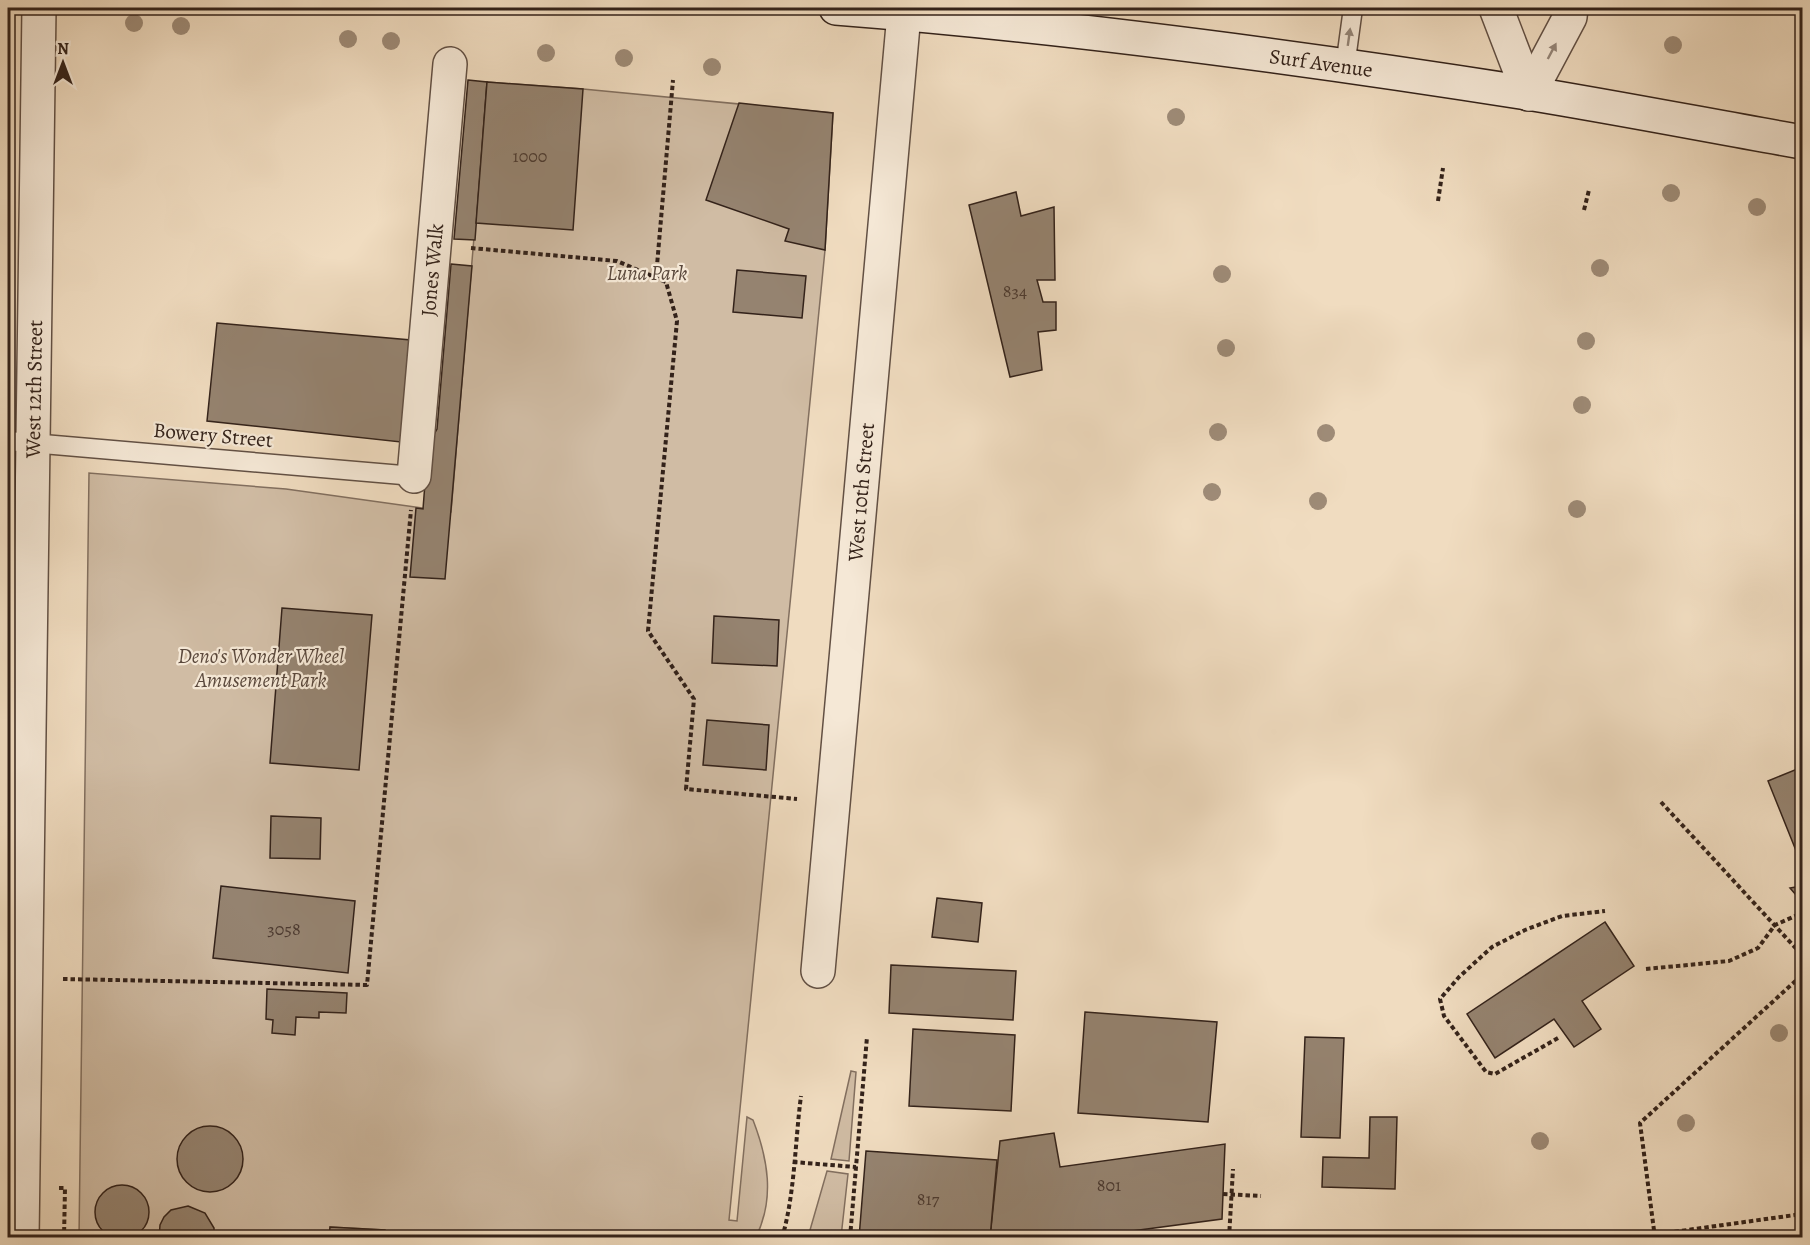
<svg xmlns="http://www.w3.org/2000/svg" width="1810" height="1245" font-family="Alegreya,serif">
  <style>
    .green { fill: #d0bca4; stroke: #826f5f; stroke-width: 1.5 }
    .building { fill: #958370; stroke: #33221a; stroke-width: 1.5 }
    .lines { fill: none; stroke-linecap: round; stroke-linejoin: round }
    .lane-casing { stroke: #625044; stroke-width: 21 }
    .street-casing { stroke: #625044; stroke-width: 36 }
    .secondary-casing { stroke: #33221a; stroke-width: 36 }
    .path { stroke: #33221a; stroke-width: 4; stroke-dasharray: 4.5 3; stroke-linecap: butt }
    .lane { stroke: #f5e8d6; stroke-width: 18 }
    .street { stroke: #f5e8d6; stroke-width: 33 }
    .secondary { stroke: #f5e8d6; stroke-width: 33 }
    .tree { fill: #9e8b77 }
    .oneway { fill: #948578 }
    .labels { text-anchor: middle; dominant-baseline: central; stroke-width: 4.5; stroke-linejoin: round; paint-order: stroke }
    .number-label { font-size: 18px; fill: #4c3a30 }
    .street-label { font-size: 21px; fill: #33221a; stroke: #f5e8d6 }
    .park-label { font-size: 21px; font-style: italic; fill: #5a483c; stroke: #f5e8d6 }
  </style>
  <rect width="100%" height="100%" fill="#f0dcc0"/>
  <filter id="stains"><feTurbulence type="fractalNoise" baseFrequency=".00333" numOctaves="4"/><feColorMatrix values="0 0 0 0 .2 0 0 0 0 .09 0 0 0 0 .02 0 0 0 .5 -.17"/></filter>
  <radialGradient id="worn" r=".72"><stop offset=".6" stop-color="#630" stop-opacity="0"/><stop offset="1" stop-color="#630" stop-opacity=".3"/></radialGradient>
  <g class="green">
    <path d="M487,82L583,89L833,113L825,250L729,1220L737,1221L747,1117L753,1120C768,1159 775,1198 756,1237H732L728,1235L726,1238H384V1230L330,1227L329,1238H79L89,473L286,489L451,512Z"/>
    <path d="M851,1071L856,1072L849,1161L831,1159Z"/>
    <path d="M827,1171L848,1174L841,1237H808Z"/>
  </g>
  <g class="building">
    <path d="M468,80L487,82L475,240L454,239Z"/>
    <path d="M487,82L583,89L573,230L476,223Z"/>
    <path d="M739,103L833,113L825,250L785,241L789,229L706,200Z"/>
    <path d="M1016,192L1021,216L1054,207L1055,280H1037L1043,302H1056V330L1038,332L1042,370L1010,377L969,205Z"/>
    <path d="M451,264L472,266L445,579L410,577L416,508L423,509L428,445L437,429Z"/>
    <path d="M737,270L806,276L802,318L733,312Z"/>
    <path d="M217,323L411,340L401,442L207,421Z"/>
    <path d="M282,608L372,615L359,770L270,763Z"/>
    <path d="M714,616L779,620L777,666L712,663Z"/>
    <path d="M707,720L769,725L766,770L703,765Z"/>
    <path d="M1802,767V857L1799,858L1768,781Z"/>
    <path d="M271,816L321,818L320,859L270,858Z"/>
    <path d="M221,886L355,901L348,973L213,958Z"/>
    <path d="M1802,886V902L1790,888Z"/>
    <path d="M937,898L982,903L978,942L932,937Z"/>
    <path d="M1605,922L1634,966L1582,1001L1601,1029L1574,1047L1554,1019L1495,1058L1467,1014Z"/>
    <path d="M891,965L1016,971L1013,1020L889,1013Z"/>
    <path d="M267,989L347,993L346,1013L319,1012V1018L296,1017L295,1035L272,1033L273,1020L266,1019Z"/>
    <path d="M1085,1012L1217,1022L1208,1122L1078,1113Z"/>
    <path d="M913,1029L1015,1035L1011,1111L909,1106Z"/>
    <path d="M1305,1037L1344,1038L1340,1138L1301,1137Z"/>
    <path d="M1370,1117H1397L1395,1189L1322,1187L1323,1157L1369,1158Z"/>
    <circle cx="210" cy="1159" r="33"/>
    <path d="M1054,1133L1060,1167L1225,1144L1222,1219L1079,1238H990L1000,1141Z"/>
    <path d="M866,1151L997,1160L990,1238H859Z"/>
    <circle cx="122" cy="1212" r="27"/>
    <path d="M188,1206L205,1213L214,1228V1238H159L160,1225L164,1217L171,1210Z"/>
    <path d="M330,1227L385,1230L384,1238H329Z"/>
  </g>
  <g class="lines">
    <defs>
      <g id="lane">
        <path d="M1345,67L1353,8"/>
        <path d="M8,441L414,476"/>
      </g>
      <g id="street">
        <path d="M1496,8L1529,94"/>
        <path d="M1529,94L1570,17L1571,8"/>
        <path d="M414,476L450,64"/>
        <path d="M818,971L904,14"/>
        <path d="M22,1238L39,8"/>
      </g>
      <path id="secondary" d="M836,8C1067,26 1298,57 1527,93C1619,108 1711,126 1802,142"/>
    </defs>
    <use href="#lane" class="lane-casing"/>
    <use href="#street" class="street-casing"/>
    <use href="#secondary" class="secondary-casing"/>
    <g class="path">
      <path d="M1438,201L1443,168"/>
      <path d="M1584,210L1589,190"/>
      <path d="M471,248L617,261L666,282L677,321L648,631L694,699L686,789L797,799"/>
      <path d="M656,277L673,80"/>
      <path d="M1661,802L1802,955"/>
      <path d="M1646,969L1729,961L1758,948L1775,925L1802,913"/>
      <path d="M63,979L367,985L411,510"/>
      <path d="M1558,1038L1495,1074L1486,1072L1444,1016L1440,999L1459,977L1492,947L1525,930L1562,916L1605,911"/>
      <path d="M793,1162L856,1167"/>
      <path d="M59,1188H65L64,1238"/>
      <path d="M1223,1194L1261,1196"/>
      <path d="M564,1238V1236"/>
      <path d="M782,1238C795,1194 795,1141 801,1096"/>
      <path d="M850,1238L867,1037"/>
      <path d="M1229,1238L1233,1169"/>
      <path d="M1630,1238L1802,1214"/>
      <path d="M1655,1238L1640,1123L1802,975"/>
    </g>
    <use href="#lane" class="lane"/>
    <use href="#street" class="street"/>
    <use href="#secondary" class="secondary"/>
  </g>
  <g class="tree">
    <circle cx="134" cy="23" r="9"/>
    <circle cx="181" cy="26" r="9"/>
    <circle cx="348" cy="39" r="9"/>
    <circle cx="391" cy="41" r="9"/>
    <circle cx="1673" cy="45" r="9"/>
    <circle cx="546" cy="53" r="9"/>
    <circle cx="624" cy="58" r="9"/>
    <circle cx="712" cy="67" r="9"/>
    <circle cx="1176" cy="117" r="9"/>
    <circle cx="1671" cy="193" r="9"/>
    <circle cx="1757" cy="207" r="9"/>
    <circle cx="1600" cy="268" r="9"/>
    <circle cx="1222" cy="274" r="9"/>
    <circle cx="1586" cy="341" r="9"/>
    <circle cx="1226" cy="348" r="9"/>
    <circle cx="1582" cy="405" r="9"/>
    <circle cx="1218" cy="432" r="9"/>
    <circle cx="1326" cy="433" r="9"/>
    <circle cx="1212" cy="492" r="9"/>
    <circle cx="1318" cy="501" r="9"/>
    <circle cx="1577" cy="509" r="9"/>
    <circle cx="1779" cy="1033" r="9"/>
    <circle cx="1686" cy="1123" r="9"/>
    <circle cx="1540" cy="1141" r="9"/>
  </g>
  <defs><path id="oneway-solid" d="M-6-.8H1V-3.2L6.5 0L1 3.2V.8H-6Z" transform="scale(1.5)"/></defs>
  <g class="oneway">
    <use href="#oneway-solid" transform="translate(1349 37) rotate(-82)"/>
    <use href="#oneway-solid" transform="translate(1552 51) rotate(-62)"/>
  </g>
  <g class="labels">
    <g class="number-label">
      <text x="530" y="156">1000</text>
      <text x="1015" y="291">834</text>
      <text x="284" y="929">3058</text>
      <text x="1109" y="1185">801</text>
      <text x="928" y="1199">817</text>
    </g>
    <g class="street-label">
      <text transform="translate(1321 63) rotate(8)">Surf Avenue</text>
      <text transform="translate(432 270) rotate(-85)">Jones Walk</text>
      <text transform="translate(34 389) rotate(-89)">West 12th Street</text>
      <text transform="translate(213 435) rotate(5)">Bowery Street</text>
      <text transform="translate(861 492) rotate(-85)">West 10th Street</text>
    </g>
    <g class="park-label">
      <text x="647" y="273">Luna Park</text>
      <text x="261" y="656">Deno's Wonder Wheel<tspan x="261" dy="24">Amusement Park</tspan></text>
    </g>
  </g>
  <rect width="1810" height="1245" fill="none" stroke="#f0dcc0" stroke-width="30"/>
  <rect x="9" y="9" width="1792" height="1227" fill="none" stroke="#33221a" stroke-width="3"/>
  <rect x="15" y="15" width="1780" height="1215" fill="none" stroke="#33221a" stroke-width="1.5"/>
  <g transform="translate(63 63)" stroke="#f5e8d6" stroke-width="4.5" paint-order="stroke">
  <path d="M0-4.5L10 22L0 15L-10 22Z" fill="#33221a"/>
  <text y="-9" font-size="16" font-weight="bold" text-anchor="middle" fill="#33221a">N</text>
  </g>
  <rect width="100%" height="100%" filter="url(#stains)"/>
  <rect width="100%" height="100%" fill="url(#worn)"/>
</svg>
